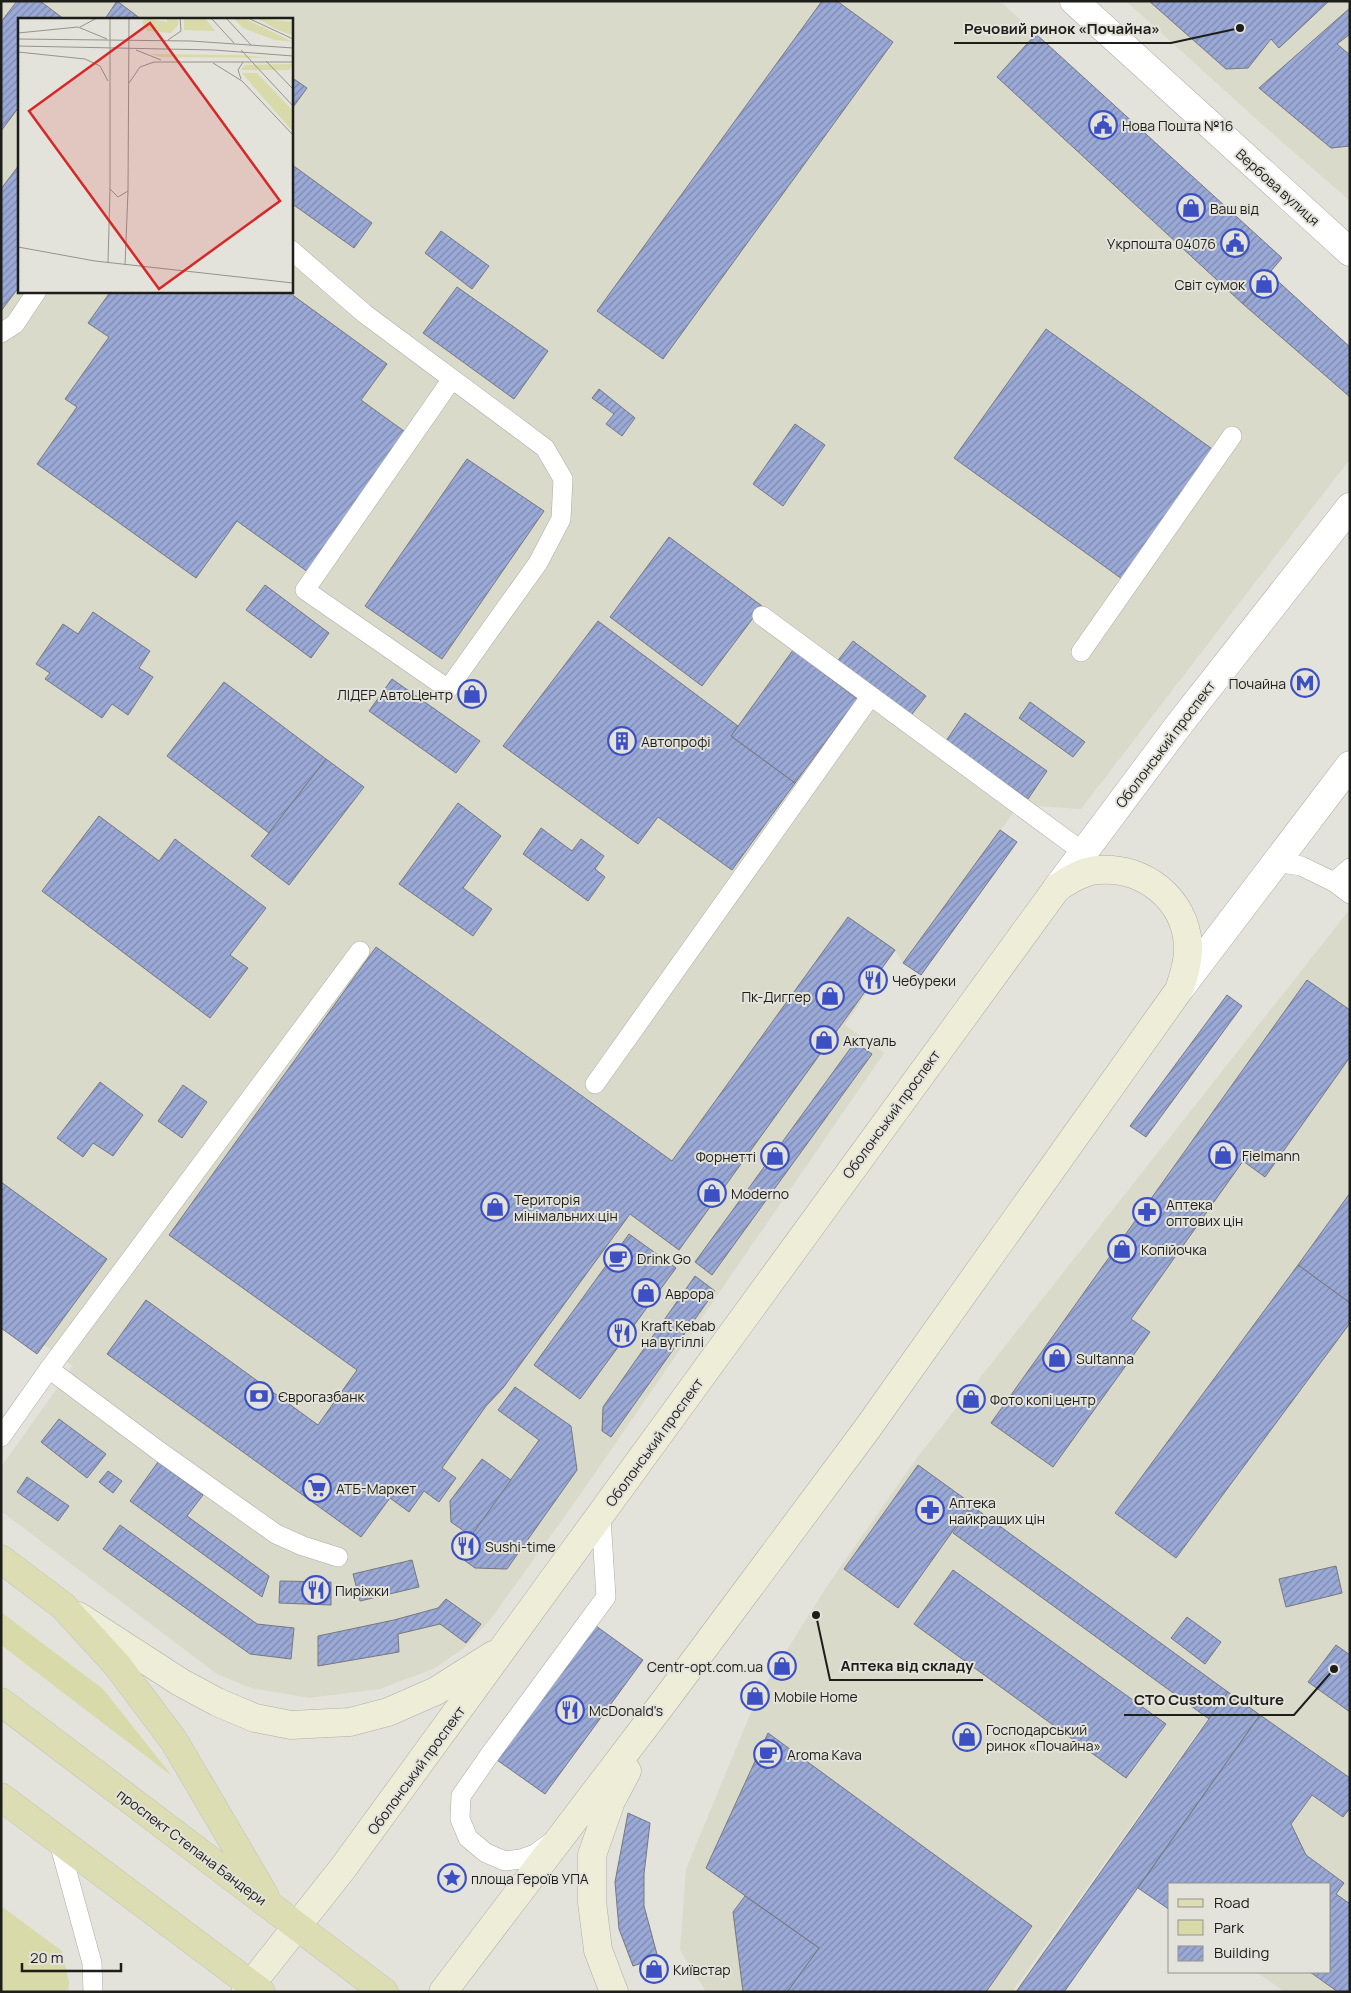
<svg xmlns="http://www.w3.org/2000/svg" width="1351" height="1993" font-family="Manrope,sans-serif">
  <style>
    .built { fill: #d9daca; fill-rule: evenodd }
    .green { fill: #d8daaa }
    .building { fill: url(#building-hatch); stroke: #76787f }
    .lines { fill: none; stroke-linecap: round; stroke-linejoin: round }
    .lane-casing { stroke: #acada5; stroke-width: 20 }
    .street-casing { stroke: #acada5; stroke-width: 29 }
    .secondary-casing { stroke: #acada5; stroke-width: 29 }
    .primary-casing { stroke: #c0c0bf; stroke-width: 29 }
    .lane { stroke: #fff; stroke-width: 19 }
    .street { stroke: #fff; stroke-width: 28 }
    .secondary { stroke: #eeeed8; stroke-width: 28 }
    .primary { stroke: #dcddb2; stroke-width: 28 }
    .labels { text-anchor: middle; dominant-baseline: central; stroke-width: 4; stroke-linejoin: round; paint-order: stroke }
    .poi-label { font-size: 14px; fill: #1d1d1a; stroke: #e3e3db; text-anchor: start }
    .street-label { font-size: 14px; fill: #1d1d1a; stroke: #e3e3db }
    .inset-road { fill: none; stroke: #94948e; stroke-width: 1 }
    .view { fill: #d62828; fill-opacity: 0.15; stroke: #d62828; stroke-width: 2.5 }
    .inset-edge { fill: none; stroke: #1d1d1a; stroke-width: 2.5 }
    .leader { fill: none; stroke: #1d1d1a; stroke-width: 2 }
    .callout-dot { fill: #1d1d1a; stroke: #e3e3db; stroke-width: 2 }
    .callout-label { font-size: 15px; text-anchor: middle; font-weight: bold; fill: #1d1d1a; stroke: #e3e3db; stroke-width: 4; stroke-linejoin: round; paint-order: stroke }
  </style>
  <defs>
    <pattern id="building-hatch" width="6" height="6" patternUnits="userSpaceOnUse" patternTransform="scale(1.25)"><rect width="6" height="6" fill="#9aa9d6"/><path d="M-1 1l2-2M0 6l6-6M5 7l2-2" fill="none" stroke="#7d89ad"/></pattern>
  </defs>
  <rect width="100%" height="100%" fill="#e3e3db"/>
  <g class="built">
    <path d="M1,1H1000L1036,34L998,77L1243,304L1350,397V459L1081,809L1019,805L903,963L895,951L845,1025L884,1053L580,1495L490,1620L464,1648L435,1668L380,1689L309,1698L251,1688L217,1674L1,1511V1467L73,1366L44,1345L37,1354L1,1328ZM19,19H291V291H19Z"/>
    <path d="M1126,1H1350V201L1265,127Z"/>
    <path d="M1350,909V1992H1285L1256,1972H1330V1884H1170V1910L1138,1888L1260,1715L1227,1692L1012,1992H706L680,1950L686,1869L757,1698L827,1586L916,1459Z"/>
  </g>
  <g class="green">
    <path d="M1,1612L103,1689L172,1776L1,1645Z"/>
    <path d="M1,1906L62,1951L69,1982L68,1992H1Z"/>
  </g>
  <g class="building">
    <path d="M17,1H40L64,19H19V107L1,131V22Z"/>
    <path d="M117,1L141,19H105Z"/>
    <path d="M822,1H837L893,42L663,359L597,311Z"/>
    <path d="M1149,1H1329L1279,48L1271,39L1248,68L1226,69Z"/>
    <path d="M1350,8V34L1337,44L1350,55V146L1331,148L1259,88Z"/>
    <path d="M1036,34L1282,258L1243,304L997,77Z"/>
    <path d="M291,77L307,88L291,110Z"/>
    <path d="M291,164L372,223L354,248L291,203Z"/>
    <path d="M19,165V287L1,311V189Z"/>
    <path d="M441,231L489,266L472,289L425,253Z"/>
    <path d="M1270,274L1350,347V397L1243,304Z"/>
    <path d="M457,287L548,351L514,399L423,333Z"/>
    <path d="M111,291H287L387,364L361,400L408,434L308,572L237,521L196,578L37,464L77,407L65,399L109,337L88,323Z"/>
    <path d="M1046,329L1215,451L1122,579L954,458Z"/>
    <path d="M599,389L635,418L622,436L606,424L614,414L592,398Z"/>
    <path d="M795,424L825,445L783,506L753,484Z"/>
    <path d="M467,459L544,511L442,659L365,606Z"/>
    <path d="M669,537L762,606L702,686L610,617Z"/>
    <path d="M265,585L329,633L311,658L246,610Z"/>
    <path d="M93,612L150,651L139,668L153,677L128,715L112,704L102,718L45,679L50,673L36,664L63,624L78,634Z"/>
    <path d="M598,621L738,726L731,736L795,783L732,870L658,817L638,844L503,746Z"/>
    <path d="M853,641L926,696L909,718L836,663Z"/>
    <path d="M793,650L857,699L795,783L731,736Z"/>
    <path d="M392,679L480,741L456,773L369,711Z"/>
    <path d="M224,682L326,759L269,833L167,756Z"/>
    <path d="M1030,702L1085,742L1073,757L1019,718Z"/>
    <path d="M965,713L1047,771L1028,799L946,741Z"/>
    <path d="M326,759L364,787L289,885L251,856Z"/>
    <path d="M458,803L501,836L463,888L492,909L473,936L399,884Z"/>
    <path d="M99,816L159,861L175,839L266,908L230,955L248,968L210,1018L42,891Z"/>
    <path d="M541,828L572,851L581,839L604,856L595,869L605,877L588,901L523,854Z"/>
    <path d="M1000,830L1017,842L921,975L903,963Z"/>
    <path d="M848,917L895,950L679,1250L630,1214L503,1388L486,1406L442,1468L456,1478L439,1502L424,1491L409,1512L390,1498L361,1537L107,1354L146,1300L318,1425L357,1370L169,1235L376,947L672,1161Z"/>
    <path d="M1307,980L1350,1010V1057L1265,1177L1243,1161L1131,1319L1150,1332L1053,1467L991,1423Z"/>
    <path d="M1227,995L1242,1006L1146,1137L1130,1126Z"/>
    <path d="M855,1042L872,1054L712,1275L695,1262Z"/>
    <path d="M100,1082L143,1115L113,1156L93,1143L83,1157L57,1138Z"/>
    <path d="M183,1085L207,1102L182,1138L158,1121Z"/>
    <path d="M1,1182L107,1259L37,1354L1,1328Z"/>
    <path d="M1350,1193V1303L1298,1265Z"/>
    <path d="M629,1234L676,1268L580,1399L534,1365Z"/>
    <path d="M1298,1265L1350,1303V1323L1176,1558L1115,1513Z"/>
    <path d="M695,1276L715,1291L611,1437L602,1431L603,1407Z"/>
    <path d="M515,1387L571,1426L577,1470L507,1569L475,1568L457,1555L539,1440L498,1410Z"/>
    <path d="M59,1419L106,1454L87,1478L41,1442Z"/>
    <path d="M482,1459L511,1480L471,1536L451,1522L450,1501Z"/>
    <path d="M158,1462L203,1495L187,1516L269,1576L262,1597L130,1501Z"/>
    <path d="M918,1465L972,1504L898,1608L844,1569Z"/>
    <path d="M108,1471L122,1481L113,1493L99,1482Z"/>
    <path d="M27,1477L69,1506L58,1521L17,1492Z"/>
    <path d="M972,1506L1228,1692L1209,1719L953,1533Z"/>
    <path d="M120,1525L257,1624L294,1628L291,1659L250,1654L103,1549Z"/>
    <path d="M412,1560L419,1587L360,1601L353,1574Z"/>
    <path d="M1336,1566L1342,1593L1286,1607L1279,1579Z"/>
    <path d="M953,1570L1166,1724L1126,1778L914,1624Z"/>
    <path d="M280,1581L331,1582V1605L279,1603Z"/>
    <path d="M446,1599L481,1624L466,1643L440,1624L398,1634L399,1652L318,1666V1636L394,1620L438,1608Z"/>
    <path d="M1187,1617L1221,1642L1205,1664L1171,1638Z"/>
    <path d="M596,1626L643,1660L545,1794L497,1760Z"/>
    <path d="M1336,1645L1350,1655V1712L1308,1682Z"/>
    <path d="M1228,1692L1260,1715L1064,1992H1016Z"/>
    <path d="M1260,1715L1350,1778V1808L1343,1817L1312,1795L1291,1824L1306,1855L1344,1883L1336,1894L1350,1904V1992H1338L1310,1972H1330V1884H1170V1910L1138,1888Z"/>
    <path d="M768,1733L1032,1926L986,1992H787L819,1948L706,1868Z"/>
    <path d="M628,1813L650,1823L644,1874V1906L658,1958L633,1966L619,1929L615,1882Z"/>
    <path d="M745,1896L819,1948L787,1992H743L733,1912Z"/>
  </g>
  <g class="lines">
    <defs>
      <g id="lane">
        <path d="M291,250L365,314L545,448L563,479L561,519L538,563L448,689L305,590L452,379"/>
        <path d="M1,333L15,324L37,291"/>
        <path d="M762,616L1083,852"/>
        <path d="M1081,652L1232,436"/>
        <path d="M1276,862L1301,866L1334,882L1350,894"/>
        <path d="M1334,882L1350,868"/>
        <path d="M595,1084L870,697"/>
        <path d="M49,1369L159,1451L276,1534L303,1546L338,1557"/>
        <path d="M1,1437L49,1369L360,951"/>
        <path d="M58,1839L92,1963L93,1992"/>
        <path d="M550,1843L535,1854L521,1859L505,1861L486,1853L468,1838L460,1819L461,1796L488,1757L606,1597L601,1517"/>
      </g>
      <g id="street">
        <path d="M1074,1L1350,252"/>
        <path d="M1057,888L1178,726L1350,507"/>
        <path d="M1179,990L1350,765"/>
      </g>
      <g id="secondary">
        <path d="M78,1616L180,1682L217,1702L255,1718L291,1725L350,1722L388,1712L436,1691L493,1655"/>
        <path d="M245,1992L343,1868L1057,888C1069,880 1083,871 1098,870C1144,866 1185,899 1188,945C1189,960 1184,976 1179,990L867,1429L666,1699L443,1992"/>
        <path d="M614,1992L598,1950L592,1902V1855L611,1801L627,1771"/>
      </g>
      <g id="primary">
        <path d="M1,1559L63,1606L117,1665L174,1741L265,1896"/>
        <path d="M1,1702L384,1992"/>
        <path d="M1,1797L261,1992"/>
      </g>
    </defs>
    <use href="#lane" class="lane-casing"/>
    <use href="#street" class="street-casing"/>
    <use href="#secondary" class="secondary-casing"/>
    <use href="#primary" class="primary-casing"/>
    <use href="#lane" class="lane"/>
    <use href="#street" class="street"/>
    <use href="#secondary" class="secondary"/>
    <use href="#primary" class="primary"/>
  </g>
  <defs>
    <symbol id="civic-ring" viewBox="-11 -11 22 22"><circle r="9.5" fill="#e3e3db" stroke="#3c50c3" stroke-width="1.5"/><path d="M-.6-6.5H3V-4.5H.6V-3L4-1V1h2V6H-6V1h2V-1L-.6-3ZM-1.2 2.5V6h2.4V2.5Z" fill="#3c50c3"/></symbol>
    <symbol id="shop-ring" viewBox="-11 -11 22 22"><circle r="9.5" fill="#e3e3db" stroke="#3c50c3" stroke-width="1.5"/><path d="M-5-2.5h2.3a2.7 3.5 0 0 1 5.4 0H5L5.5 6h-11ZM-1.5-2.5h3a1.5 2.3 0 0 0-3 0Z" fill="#3c50c3"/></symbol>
    <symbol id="metro-ring" viewBox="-11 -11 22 22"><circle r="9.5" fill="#e3e3db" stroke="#3c50c3" stroke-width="1.5"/><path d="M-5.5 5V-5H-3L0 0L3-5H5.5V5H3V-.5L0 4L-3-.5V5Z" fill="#3c50c3"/></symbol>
    <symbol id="building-ring" viewBox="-11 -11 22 22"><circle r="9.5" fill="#e3e3db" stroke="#3c50c3" stroke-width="1.5"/><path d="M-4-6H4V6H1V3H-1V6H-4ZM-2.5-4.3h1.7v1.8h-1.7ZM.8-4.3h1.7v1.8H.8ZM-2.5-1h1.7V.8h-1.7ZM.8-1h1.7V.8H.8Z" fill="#3c50c3"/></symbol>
    <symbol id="restaurant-ring" viewBox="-11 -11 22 22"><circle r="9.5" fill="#e3e3db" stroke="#3c50c3" stroke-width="1.5"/><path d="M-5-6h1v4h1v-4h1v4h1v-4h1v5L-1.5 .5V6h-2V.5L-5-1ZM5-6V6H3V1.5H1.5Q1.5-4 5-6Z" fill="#3c50c3"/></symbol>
    <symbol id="pharmacy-ring" viewBox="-11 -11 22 22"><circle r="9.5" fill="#e3e3db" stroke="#3c50c3" stroke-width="1.5"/><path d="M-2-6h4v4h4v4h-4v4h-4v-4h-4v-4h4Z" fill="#3c50c3"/></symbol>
    <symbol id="cafe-ring" viewBox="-11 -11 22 22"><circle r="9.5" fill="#e3e3db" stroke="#3c50c3" stroke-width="1.5"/><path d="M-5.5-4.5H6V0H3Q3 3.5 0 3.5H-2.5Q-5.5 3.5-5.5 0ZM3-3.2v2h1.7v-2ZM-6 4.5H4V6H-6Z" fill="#3c50c3"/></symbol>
    <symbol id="bank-ring" viewBox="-11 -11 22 22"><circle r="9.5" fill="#e3e3db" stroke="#3c50c3" stroke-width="1.5"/><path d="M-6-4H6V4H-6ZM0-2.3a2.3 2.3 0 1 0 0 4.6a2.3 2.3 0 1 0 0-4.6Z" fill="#3c50c3"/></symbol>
    <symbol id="supermarket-ring" viewBox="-11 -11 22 22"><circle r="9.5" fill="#e3e3db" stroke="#3c50c3" stroke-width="1.5"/><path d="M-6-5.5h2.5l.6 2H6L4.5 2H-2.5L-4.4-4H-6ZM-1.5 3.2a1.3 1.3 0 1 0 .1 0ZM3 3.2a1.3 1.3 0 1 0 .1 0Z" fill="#3c50c3"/></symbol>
    <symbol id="sight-ring" viewBox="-11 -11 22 22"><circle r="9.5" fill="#e3e3db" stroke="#3c50c3" stroke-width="1.5"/><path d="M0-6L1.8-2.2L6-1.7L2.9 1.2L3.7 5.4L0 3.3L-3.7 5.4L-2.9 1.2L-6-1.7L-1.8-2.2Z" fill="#3c50c3"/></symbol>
  </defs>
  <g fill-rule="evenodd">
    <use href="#civic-ring" x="1087" y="109" width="32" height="32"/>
    <use href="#shop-ring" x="1175" y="192" width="32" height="32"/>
    <use href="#civic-ring" x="1219" y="227" width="32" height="32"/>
    <use href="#shop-ring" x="1248" y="268" width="32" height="32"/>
    <use href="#metro-ring" x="1289" y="667" width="32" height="32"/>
    <use href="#shop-ring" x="456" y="678" width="32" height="32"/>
    <use href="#building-ring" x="606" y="725" width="32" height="32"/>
    <use href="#restaurant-ring" x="857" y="964" width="32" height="32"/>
    <use href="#shop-ring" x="814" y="980" width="32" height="32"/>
    <use href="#shop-ring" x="808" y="1024" width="32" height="32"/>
    <use href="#shop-ring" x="1207" y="1139" width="32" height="32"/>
    <use href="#shop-ring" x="759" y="1140" width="32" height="32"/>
    <use href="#shop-ring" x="696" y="1177" width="32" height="32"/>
    <use href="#shop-ring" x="479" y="1191" width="32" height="32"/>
    <use href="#pharmacy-ring" x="1131" y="1196" width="32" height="32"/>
    <use href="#shop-ring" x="1106" y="1233" width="32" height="32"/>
    <use href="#cafe-ring" x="602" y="1242" width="32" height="32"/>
    <use href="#shop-ring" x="630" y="1277" width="32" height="32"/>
    <use href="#restaurant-ring" x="606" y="1317" width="32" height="32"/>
    <use href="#shop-ring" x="1041" y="1342" width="32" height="32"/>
    <use href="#bank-ring" x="243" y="1380" width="32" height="32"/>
    <use href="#shop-ring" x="955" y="1383" width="32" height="32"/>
    <use href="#supermarket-ring" x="301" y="1472" width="32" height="32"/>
    <use href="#pharmacy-ring" x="914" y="1494" width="32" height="32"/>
    <use href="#restaurant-ring" x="450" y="1530" width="32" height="32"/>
    <use href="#restaurant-ring" x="300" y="1574" width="32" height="32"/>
    <use href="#shop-ring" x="766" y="1650" width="32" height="32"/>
    <use href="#shop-ring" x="739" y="1680" width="32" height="32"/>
    <use href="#restaurant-ring" x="554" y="1694" width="32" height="32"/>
    <use href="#shop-ring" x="951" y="1721" width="32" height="32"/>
    <use href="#cafe-ring" x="752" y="1738" width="32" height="32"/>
    <use href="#sight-ring" x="436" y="1862" width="32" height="32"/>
    <use href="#shop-ring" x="638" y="1953" width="32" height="32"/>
  </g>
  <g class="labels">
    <g class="poi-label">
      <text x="1122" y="125">Нова Пошта №16</text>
      <text x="1210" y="208">Ваш від</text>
      <text x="1216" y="243" text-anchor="end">Укрпошта 04076</text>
      <text x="1245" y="284" text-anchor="end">Світ сумок</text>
      <text x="1286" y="683" text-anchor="end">Почайна</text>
      <text x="453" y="694" text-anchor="end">ЛІДЕР АвтоЦентр</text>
      <text x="641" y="741">Автопрофі</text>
      <text x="892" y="980">Чебуреки</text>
      <text x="811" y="996" text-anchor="end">Пк-Диггер</text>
      <text x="843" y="1040">Актуаль</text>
      <text x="1242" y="1155">Fielmann</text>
      <text x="756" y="1156" text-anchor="end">Форнетті</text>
      <text x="731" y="1193">Moderno</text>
      <text x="514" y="1199">Територія<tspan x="514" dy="16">мінімальних цін</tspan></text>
      <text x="1166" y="1204">Аптека<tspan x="1166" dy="16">оптових цін</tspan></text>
      <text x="1141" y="1249">Копійочка</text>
      <text x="637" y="1258">Drink Go</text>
      <text x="665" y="1293">Аврора</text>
      <text x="641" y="1325">Kraft Kebab<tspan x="641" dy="16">на вугіллі</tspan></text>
      <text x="1076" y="1358">Sultanna</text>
      <text x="278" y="1396">Єврогазбанк</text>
      <text x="990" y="1399">Фото копі центр</text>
      <text x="336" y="1488">АТБ-Маркет</text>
      <text x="949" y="1502">Аптека<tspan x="949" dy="16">найкращих цін</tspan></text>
      <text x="485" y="1546">Sushi-time</text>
      <text x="335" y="1590">Пиріжки</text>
      <text x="763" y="1666" text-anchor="end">Centr-opt.com.ua</text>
      <text x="774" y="1696">Mobile Home</text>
      <text x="589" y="1710">McDonald's</text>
      <text x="986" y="1729">Господарський<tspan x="986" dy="16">ринок «Почайна»</tspan></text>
      <text x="787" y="1754">Aroma Kava</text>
      <text x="471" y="1878">площа Героїв УПА</text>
      <text x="673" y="1969">Київстар</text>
    </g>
    <g class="street-label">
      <text transform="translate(1278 187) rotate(42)">Вербова вулиця</text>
      <text transform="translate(1165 744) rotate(-53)">Оболонський проспект</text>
      <text transform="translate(891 1114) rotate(-54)">Оболонський проспект</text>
      <text transform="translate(654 1442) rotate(-54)">Оболонський проспект</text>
      <text transform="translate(416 1770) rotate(-54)">Оболонський проспект</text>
      <text transform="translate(192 1847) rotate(37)">проспект Степана Бандери</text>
    </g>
  </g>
  <g transform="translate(18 18)">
    <rect width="275" height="275" fill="#e3e3db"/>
    <path d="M128,0L149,4V0H159L160,7L153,15L129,13L124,4ZM166,0H187L197,13L166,12ZM215,0H226L275,24L257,22L225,10ZM238,0L275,4V17L262,13ZM131,36L218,37L255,40L143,39ZM275,46L271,52H223L227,47ZM224,55H239L275,93V114Z" fill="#d8daaa"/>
    <path class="inset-road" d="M92,0V171L100,179L110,173L111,0M193,0L216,25M208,0L233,27M230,0L275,21M62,9L79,0M0,15L60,9L89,21M0,21L173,23L275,30M150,22L163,13L162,0M0,28L196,32L275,38M118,32L143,42M223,32L275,88M0,34L67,41L82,48L90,63M248,43L275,71M195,45L224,63L275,117M223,61L220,52L225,44M111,65L122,49L136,44H275M0,229L77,243L275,265M90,245L92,171M107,247L110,173"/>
    <path class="view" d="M132,5L262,183L141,271L11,93Z"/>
    <rect width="275" height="275" class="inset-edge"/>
  </g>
  <path class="leader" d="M1240 28L1171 43H954M816 1615L830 1680H983M1334 1669L1294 1715H1124"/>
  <g class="callout-dot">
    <circle cx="1240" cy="28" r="5"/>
    <circle cx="816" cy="1615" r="5"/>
    <circle cx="1334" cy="1669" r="5"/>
  </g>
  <g class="callout-label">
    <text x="1062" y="34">Речовий ринок «Почайна»</text>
    <text x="907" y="1671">Аптека від складу</text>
    <text x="1209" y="1705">СТО Custom Culture</text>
  </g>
  <rect width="1351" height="1993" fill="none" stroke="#1d1d1a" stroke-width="5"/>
  <rect x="1168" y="1883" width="162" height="90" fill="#e3e3db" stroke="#94948e"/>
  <rect x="1178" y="1899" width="25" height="8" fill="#dcddb2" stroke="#94948e"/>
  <text x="1214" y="1908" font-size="15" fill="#1d1d1a">Road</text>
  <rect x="1178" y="1920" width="25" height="15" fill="#d8daaa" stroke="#94948e"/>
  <text x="1214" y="1933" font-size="15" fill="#1d1d1a">Park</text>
  <rect x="1178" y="1946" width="25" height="15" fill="url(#building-hatch)" stroke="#94948e"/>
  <text x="1214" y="1958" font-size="15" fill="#1d1d1a">Building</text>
  <path d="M22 1963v8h99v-8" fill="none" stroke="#1d1d1a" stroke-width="2.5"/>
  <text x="30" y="1963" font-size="15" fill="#1d1d1a" stroke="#e3e3db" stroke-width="4" paint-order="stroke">20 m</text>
</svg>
